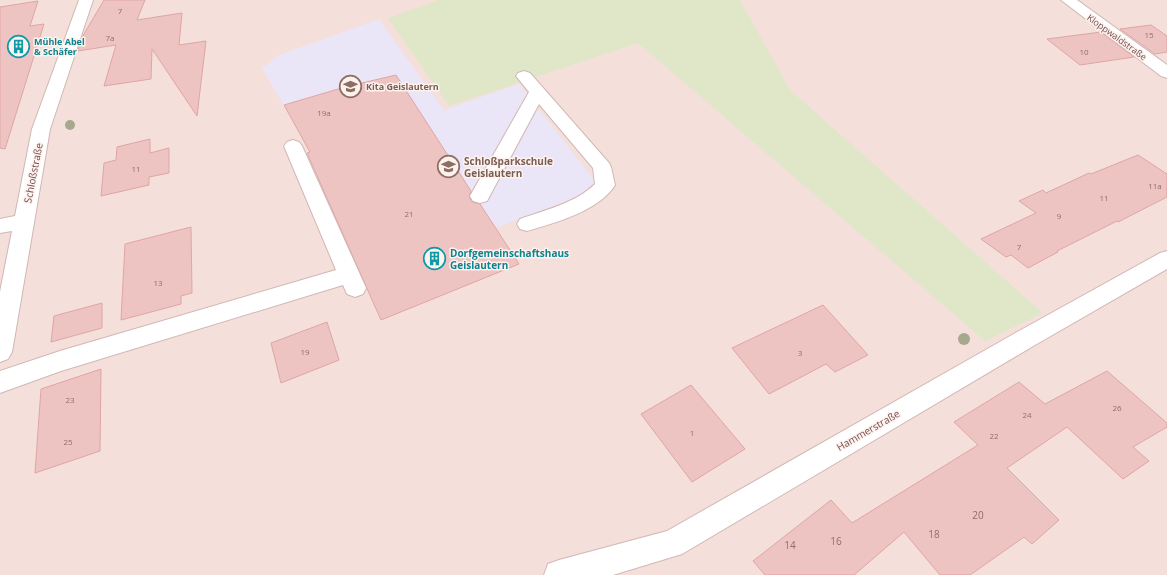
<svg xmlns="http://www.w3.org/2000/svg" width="1167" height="575" font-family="'Open Sans',sans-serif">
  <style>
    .residential { fill: #f4dfda }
    .education { fill: #eae5f7 }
    .green { fill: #e0e7c8 }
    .building { fill: #eec4c2; stroke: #dfa5a4 }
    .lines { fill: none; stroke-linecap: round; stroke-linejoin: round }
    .minor-casing { stroke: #d1b7b4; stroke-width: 2 }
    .minor { fill: #fff; fill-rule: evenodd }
    .tree { fill: #a7a98e }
    .labels { text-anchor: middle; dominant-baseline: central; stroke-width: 3; stroke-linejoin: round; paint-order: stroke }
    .number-label { font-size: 8px; fill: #926c6b }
    .far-street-label { font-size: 9px; fill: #734e4e; stroke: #fef2ee }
    .far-culture-label { font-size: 9px; font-weight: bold; fill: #0d838f; stroke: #fef2ee; text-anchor: start }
    .far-education-label { font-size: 9px; font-weight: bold; fill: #785e54; stroke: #fef2ee; text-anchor: start }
    .education-label { font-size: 10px; font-weight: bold; fill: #785e54; stroke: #fef2ee; text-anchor: start }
    .street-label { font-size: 10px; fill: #734e4e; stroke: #fef2ee }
    .culture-label { font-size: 10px; font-weight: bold; fill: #0d838f; stroke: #fef2ee; text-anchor: start }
    .near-number-label { font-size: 10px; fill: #926c6b }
  </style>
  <rect width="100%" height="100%" fill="#fbede8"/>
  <rect class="residential" x="0" y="0" width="1167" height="575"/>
  <path class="education" d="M379,19L444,110L519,84L595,181L579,196L496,228L481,207L352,255L305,153L310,151L262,68L279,55Z"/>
  <path class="green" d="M438,0H740L790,90L1043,313L985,341L638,43L449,106L388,18Z"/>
  <g class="building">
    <path d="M104,0H145L137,20L182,13L179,45L206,41L197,116L152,49L151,79L104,86L116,45L78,51L81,39Z"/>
    <path d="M38,1L30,26L44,24L5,149L0,148V7Z"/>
    <path d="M1151,25L1167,36V52L1155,54L1120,29Z"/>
    <path d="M1101,32L1134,57L1080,65L1047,39Z"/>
    <path d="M396,75L471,191L469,197L472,202L480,204L519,264L381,320L307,153L310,152L284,105L345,87Z"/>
    <path d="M150,139V153L169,148V173L149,177V185L101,196L104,163L116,160L117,147Z"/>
    <path d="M1138,155L1167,174V197L1118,222L1117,221L1057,251L1058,252L1028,268L1011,255L1006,257L981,239L1036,213L1019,201L1043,190L1046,193L1089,173L1091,174Z"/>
    <path d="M191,227L192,293L181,296V304L121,320L125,244Z"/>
    <path d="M102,303V328L51,342L54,316Z"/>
    <path d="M823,305L868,355L835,372L826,364L769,394L732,348Z"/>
    <path d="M327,322L339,360L281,383L271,343Z"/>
    <path d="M101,369L100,451L35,473L41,389Z"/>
    <path d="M1107,371L1167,423V427L1133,447L1149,461L1123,479L1067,427L1007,468L1059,520L1032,544L1024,537L970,575H940L904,532L854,575H765L753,561L831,500L852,523L978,445L954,422L1019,382L1045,404Z"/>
    <path d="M691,385L745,449L692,482L641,414Z"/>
  </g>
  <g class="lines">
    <defs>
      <g id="minor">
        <path d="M79,0H93L50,129L12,352L8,359L0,362V292L12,231L0,233V219L15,216L32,129Z"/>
        <path d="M1061,0H1077L1167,65V78L1161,76Z"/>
        <path d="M524,71L530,73L609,163L611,167L615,185C599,211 555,223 527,231L520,229L517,224L520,219C545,210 576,203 595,184L593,168L539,104L487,201L480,203L473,201L470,196L529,92L516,76L518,73Z"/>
        <path d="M293,140L299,142L302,146L366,288L363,294L355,297L347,294L343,285L61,371L0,393V371L60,351L336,270L284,146L287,142Z"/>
        <path d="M1167,251V269L1035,345L682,554L613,575H544L548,564L559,560L667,531L1019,331L1160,253Z"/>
      </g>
    </defs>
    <use href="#minor" class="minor-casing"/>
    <use href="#minor" class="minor"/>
  </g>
  <g class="tree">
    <circle cx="70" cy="125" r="5"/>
    <circle cx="964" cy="339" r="6"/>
  </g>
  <defs>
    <symbol id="building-ring" viewBox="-11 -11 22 22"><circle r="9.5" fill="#fef2ee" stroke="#0f9aa8" stroke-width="1.5"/><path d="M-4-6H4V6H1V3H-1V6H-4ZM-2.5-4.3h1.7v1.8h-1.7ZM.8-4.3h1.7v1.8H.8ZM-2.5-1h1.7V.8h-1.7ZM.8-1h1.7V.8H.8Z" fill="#0f9aa8"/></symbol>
    <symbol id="school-ring" viewBox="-11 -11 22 22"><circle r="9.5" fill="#fef2ee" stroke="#8d6e63" stroke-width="1.5"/><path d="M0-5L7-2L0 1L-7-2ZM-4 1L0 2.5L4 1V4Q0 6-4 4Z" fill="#8d6e63"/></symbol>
  </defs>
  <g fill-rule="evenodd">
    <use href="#building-ring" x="6" y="34" width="25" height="25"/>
    <use href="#school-ring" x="338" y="74" width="25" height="25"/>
    <use href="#school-ring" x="436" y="154" width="25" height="25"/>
    <use href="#building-ring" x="422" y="246" width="25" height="25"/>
  </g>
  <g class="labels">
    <g class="number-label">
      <text x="120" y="10">7</text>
      <text x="1149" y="34">15</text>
      <text x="110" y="37">7a</text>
      <text x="1084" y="51">10</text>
      <text x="324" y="112">19a</text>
      <text x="136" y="168">11</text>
      <text x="1155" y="185">11a</text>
      <text x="1104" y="197">11</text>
      <text x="409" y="213">21</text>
      <text x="1059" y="215">9</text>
      <text x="1019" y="246">7</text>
      <text x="158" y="282">13</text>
      <text x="305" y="351">19</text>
      <text x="800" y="352">3</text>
      <text x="70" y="399">23</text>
      <text x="1117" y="407">26</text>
      <text x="1027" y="414">24</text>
      <text x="692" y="432">1</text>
      <text x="994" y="435">22</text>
      <text x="68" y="441">25</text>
    </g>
    <g class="far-street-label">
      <text transform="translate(1117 37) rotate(36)">Kloppwaldstraße</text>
    </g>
    <g class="far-culture-label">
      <text x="34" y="41">Mühle Abel<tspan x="34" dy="10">&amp; Schäfer</tspan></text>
    </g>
    <g class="far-education-label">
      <text x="366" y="86">Kita Geislautern</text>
    </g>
    <g class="education-label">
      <text x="464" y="161">Schloßparkschule<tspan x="464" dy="12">Geislautern</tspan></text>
    </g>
    <g class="street-label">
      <text transform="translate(33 173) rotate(-79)">Schloßstraße</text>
      <text transform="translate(868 430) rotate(-30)">Hammerstraße</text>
    </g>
    <g class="culture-label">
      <text x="450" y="253">Dorfgemeinschaftshaus<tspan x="450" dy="12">Geislautern</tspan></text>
    </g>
    <g class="near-number-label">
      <text x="978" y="515">20</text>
      <text x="934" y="534">18</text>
      <text x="836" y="541">16</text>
      <text x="790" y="545">14</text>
    </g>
  </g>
</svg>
